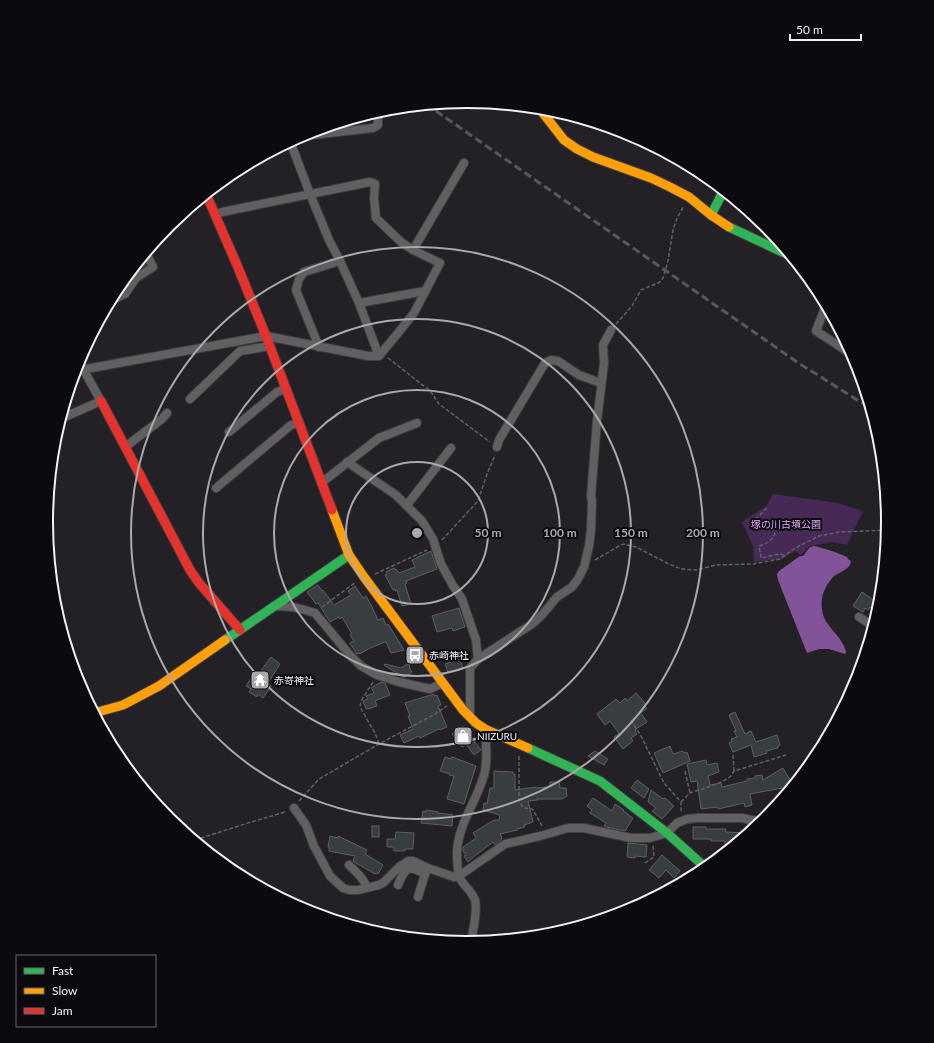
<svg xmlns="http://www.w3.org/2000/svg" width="934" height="1043" font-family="Lato,'Noto Sans JP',sans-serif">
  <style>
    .green { fill: #472956 }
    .water { fill: #83539a }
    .building { fill: #383e40; stroke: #5e5f60 }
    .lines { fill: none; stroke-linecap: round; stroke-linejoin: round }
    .street-casing { stroke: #3f3c41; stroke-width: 10 }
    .fast-casing { stroke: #3f3c41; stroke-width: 11 }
    .slow-casing { stroke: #3f3c41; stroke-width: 11 }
    .jam-casing { stroke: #3f3c41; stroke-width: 11 }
    .path { stroke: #626062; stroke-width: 1.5; stroke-dasharray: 4 2; stroke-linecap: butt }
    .street { stroke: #615f62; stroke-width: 8 }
    .fast { stroke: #30b455; stroke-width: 9 }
    .slow { stroke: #ff9f0a; stroke-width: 9 }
    .jam { stroke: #e5322d; stroke-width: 9 }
    .rail { stroke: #5a575c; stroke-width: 3; stroke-dasharray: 8 4; stroke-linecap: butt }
    .ring { fill: none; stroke: #aba8ad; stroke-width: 2 }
    .labels { text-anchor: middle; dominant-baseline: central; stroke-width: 4; stroke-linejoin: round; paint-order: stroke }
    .park-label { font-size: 10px; fill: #dfa9fc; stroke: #0c0a0e }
    .poi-label { font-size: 10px; fill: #f4f0f6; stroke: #0c0a0e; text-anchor: start }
    .rim { fill: none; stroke: #f4f0f6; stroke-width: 2 }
    .centre { fill: #aba8ad; stroke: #0c0a0e; stroke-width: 2 }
    .ring-label { font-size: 12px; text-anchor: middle; font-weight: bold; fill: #aba8ad; stroke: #0c0a0e; stroke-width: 4; stroke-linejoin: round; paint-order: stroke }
  </style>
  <rect width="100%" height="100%" fill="#242126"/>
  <path class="green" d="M773,494L837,503L863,511L847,545L833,542L810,546L801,555L795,551L782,559L754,562L753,546L742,522L766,506Z"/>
  <path class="water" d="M815,546L835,552L847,557L848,559L851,561C851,569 839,572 833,577C825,586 820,597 822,609C823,626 843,636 846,652L845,654L829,649H819L807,653L778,580L777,574L779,571L800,556H803L810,547Z"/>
  <g class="building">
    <path d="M142,258L145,265L124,279L132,269Z"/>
    <path d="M431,551L437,569L406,581L407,583L405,584L411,604L402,606L397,590L395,591V589L393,590L385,575L387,574L386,572L394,568L395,570L396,569L399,573L415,567L412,560Z"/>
    <path d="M318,585L322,591L323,590L334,605L351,595L348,591L355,586L363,598L366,596L371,605L378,620L383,618L386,625L388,624L404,650L391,653L386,642H385L368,649L360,654L359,653L357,654L350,643L354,641L350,635L352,634L342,617L340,619L339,617L330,622L318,603L316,604L307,592Z"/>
    <path d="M862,592L876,602L872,609L870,607L868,610L865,608L863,612L853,606Z"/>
    <path d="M459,608L465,627L453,631L452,628L437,632L432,616Z"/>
    <path d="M271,657L280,664L268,683L271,686L263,698L258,694L257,697L249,692L251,689L246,686L254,674L257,676Z"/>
    <path d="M460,659L463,668L448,672L445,664Z"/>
    <path d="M409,663L410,669L412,672L405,677H403L384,665L385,664L401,668Z"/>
    <path d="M381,682L385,683L390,695L375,701L377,706L368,709V708L366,709L363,701L368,699L366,696L374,693L371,688Z"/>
    <path d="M636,693L645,703L644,705L647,708L641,713L647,722L636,729L635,731L637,734L631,738L633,741L623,749L614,737L619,733L610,721L605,725L597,714L616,699L620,703L625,698L627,701Z"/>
    <path d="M434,694V696L437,695L441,705L438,706L447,727L440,730L439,729L420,738L419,736L404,743L400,735L413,729L408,716H410L405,703Z"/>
    <path d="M735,712L745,734L751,731L756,742L777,735L780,745L778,746V748L766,751L767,753L754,757L751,745L733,752L729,743L732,742L731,739L737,737L734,731H736L729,715Z"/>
    <path d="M463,726L481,750L474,755L466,744L462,747L452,734Z"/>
    <path d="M670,746L673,754L683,751L684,753L687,752L690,761L663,773L654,753Z"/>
    <path d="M595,751L608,759L604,765L588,756Z"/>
    <path d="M445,757L451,759L452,757L476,766L464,804L447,799L454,776L449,775L450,774L440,771Z"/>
    <path d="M706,760L707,765L717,763L719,772L708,776L710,785L721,783L722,787L747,781V779L755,778V776L762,775L763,780L783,768L793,785L785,794L782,788L750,794L752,805L745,807L744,803L718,809V807L701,809L697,781L691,782L687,764Z"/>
    <path d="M494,771L513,772V774H515V790L536,787V788L550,787V782H559L560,788H566L567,796L562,799H537L538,800L528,801L533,822L524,825L525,827L517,829V830L500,834L502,838L501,839V840L495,845L493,842L476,855L468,862L464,856L466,855L463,851V847L476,838L473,833L494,820H499L500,815L483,810L484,803L487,804L490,788H494Z"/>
    <path d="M637,780L649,789L644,798L631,788Z"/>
    <path d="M651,790L663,799L665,798L674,806L662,819L652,811L656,808L648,802Z"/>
    <path d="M593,798L612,811L615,804L624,810L623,811L628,814V815L633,818L625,831L606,827L604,826L606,823L590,813L592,810L587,806Z"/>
    <path d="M426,810L438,812V813L453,815L452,826L421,823L423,811L426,812Z"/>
    <rect x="372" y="826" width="7" height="11"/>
    <path d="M693,827H706V829H726L725,832L748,833L725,852V841H711V839H693Z"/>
    <path d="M396,832L414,833L413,849H405V851H394V847H387V839H395Z"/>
    <path d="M330,836L338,838V836L367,850L365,854L383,865L378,874L376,873L375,874L354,862L353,861L355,856L329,851V847H328Z"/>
    <path d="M628,843L647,845L646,857L635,856V858L627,857Z"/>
    <path d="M662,855L680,871L674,878L666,870L659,878L649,870Z"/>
  </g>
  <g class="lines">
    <defs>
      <g id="street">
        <path d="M290,141L310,194L329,240L340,261L359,303L379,356"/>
        <path d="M284,144L291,143L303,136L373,128L378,125V111"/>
        <path d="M413,250L464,163"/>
        <path d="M120,284L125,294"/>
        <path d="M110,301L125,294L136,278L153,267L146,253"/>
        <path d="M359,303L425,291"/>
        <path d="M826,305L816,331L853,355"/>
        <path d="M319,347L296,290L299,279L304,272L340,261"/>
        <path d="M75,371L266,336L368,356H379L398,333L414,313L440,263L413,250L401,242L376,218L374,198L375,184L370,182L222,212L215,215"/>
        <path d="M190,399L240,351L270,346"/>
        <path d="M60,419L101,401L78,360"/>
        <path d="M229,432L277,392L286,389"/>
        <path d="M125,447L162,419L167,413"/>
        <path d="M497,447L499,440L545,363L551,360L558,361L579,375L601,383"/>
        <path d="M347,462L396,495L422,521L433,539L441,564L452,584L462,599L476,640L478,659"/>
        <path d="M321,483L379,438L417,423"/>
        <path d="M216,488L291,425L298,423"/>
        <path d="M407,505L451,448"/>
        <path d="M274,606L293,607L305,610L315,613L349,654L361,666L377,675L399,682L430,689L443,683"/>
        <path d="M859,617L873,626"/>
        <path d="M470,717V668L478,659L532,624L541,616L557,597L572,587L578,579L584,567L589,546L591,529L592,502L591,496L597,421L604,363L603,345L611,330"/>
        <path d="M294,808L306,825L314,846L330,876L343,888L349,890H358L379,885L383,883L399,867L408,861H413L428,868L454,877L459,876L505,844L540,836L568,828H584L631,838H650L667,833L677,823L687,819L698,818H742L761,822"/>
        <path d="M349,865C357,872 363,878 367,887"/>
        <path d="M398,885C405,868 408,864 425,874L428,868"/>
        <path d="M418,897L425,874"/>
        <path d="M471,942C473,931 478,910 475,900C472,891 463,885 459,877C458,872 457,858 457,852C458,824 477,801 484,775C488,761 486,744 485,729"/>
      </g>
      <g id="fast">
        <path d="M711,215L724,190"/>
        <path d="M729,227L791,256"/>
        <path d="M225,640L349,555"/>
        <path d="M528,748L600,781L667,833L706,868"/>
      </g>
      <g id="slow">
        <path d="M539,108L564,140L577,149L593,157L651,178L670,187L689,197L711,215L729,227"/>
        <path d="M332,510L349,555L364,577L463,710L476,723L485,729L528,748"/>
        <path d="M94,713L123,705L159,686L225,640"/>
      </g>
      <g id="jam">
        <path d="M206,194L237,265L266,336L332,510"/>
        <path d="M101,401L190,570L199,583L240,630"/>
      </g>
    </defs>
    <use href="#street" class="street-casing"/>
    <use href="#fast" class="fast-casing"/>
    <use href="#slow" class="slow-casing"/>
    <use href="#jam" class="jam-casing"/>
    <g class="path">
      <path d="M616,324L632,306L641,290L660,282L663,278L668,261L673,230L677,218L684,206"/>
      <path d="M388,358L425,387L428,389L431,392L439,404L490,442"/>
      <path d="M767,508L751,523L773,530L775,534C771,541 767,544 759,546L761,558L779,554L785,555"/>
      <path d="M442,540L478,501L487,474L495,455"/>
      <path d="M595,560L602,556L619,546L624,544L636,547L667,563L681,569L696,570L716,565L753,564L780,559L795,548L819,536L840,532L887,530"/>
      <path d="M375,574L427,550"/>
      <path d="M322,607L356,582"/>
      <path d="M373,682L361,701L360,707L375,733L379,744"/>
      <path d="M631,720L641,736L664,783L681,802V812"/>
      <path d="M733,755L734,771"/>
      <path d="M519,756V800L523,808H524L532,809L533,810L542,826"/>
      <path d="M685,771L690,793"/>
      <path d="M299,801L319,779L379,744L435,714L447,706"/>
      <path d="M681,802L690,793L717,784L727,779L731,776L734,771L786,755"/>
      <path d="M195,840L248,823L285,812"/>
      <path d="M645,863L654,857L653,845"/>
    </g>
    <use href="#street" class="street"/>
    <use href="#fast" class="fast"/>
    <use href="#slow" class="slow"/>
    <use href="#jam" class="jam"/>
    <path class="rail" d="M426,104L797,362L859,401L870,407"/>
  </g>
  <g class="ring">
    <circle cx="417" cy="533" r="71"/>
    <circle cx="417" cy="533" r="143"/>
    <circle cx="417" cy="533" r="214"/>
    <circle cx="417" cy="533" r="286"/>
  </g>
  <defs>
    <symbol id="bus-square" viewBox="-11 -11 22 22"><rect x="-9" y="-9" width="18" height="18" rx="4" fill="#aba8ad" stroke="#0c0a0e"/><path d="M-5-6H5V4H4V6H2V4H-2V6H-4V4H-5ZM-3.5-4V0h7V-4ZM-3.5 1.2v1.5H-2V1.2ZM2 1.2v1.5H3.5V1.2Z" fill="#fff"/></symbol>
    <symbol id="temple-square" viewBox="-11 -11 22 22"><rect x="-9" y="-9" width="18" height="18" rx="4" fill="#aba8ad" stroke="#0c0a0e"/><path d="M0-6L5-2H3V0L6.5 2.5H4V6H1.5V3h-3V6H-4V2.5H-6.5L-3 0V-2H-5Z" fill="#fff"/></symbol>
    <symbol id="shop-square" viewBox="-11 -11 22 22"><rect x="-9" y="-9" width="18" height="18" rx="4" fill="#aba8ad" stroke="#0c0a0e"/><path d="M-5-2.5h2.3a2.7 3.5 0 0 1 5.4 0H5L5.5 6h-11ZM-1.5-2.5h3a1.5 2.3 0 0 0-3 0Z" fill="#fff"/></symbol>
  </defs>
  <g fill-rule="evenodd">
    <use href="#bus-square" x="404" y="644" width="22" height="22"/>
    <use href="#temple-square" x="249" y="669" width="22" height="22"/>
    <use href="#shop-square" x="452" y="725" width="22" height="22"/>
  </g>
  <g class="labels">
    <g class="park-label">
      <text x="786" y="524">塚の川古墳公園</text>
    </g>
    <g class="poi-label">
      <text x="429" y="655">赤崎神社</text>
      <text x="274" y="680">赤嵜神社</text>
      <text x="477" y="736">NIIZURU</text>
    </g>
  </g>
  <path d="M0 0H934V1043H0ZM53 522a414 414 0 1 1 828 0a414 414 0 1 1-828 0Z" fill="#0c0a0e" fill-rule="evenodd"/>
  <path class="rim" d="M53 522a414 414 0 1 1 828 0a414 414 0 1 1-828 0Z"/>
  <circle cx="417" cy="533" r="6" class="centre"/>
  <g class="ring-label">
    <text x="488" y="537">50 m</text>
    <text x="560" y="537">100 m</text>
    <text x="631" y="537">150 m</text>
    <text x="703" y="537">200 m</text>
  </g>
  <rect x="16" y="955" width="140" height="72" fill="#0c0a0e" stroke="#69666b"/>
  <rect x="24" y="968" width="20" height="6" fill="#30b455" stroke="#69666b"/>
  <text x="52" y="975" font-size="12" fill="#f4f0f6">Fast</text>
  <rect x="24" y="988" width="20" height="6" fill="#ff9f0a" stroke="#69666b"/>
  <text x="52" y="995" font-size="12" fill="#f4f0f6">Slow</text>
  <rect x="24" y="1008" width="20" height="6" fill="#e5322d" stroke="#69666b"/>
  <text x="52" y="1015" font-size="12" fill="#f4f0f6">Jam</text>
  <path d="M790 34v6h71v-6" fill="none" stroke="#f4f0f6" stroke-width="2"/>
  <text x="796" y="34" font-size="12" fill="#f4f0f6" stroke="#0c0a0e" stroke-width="3" paint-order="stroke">50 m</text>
</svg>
